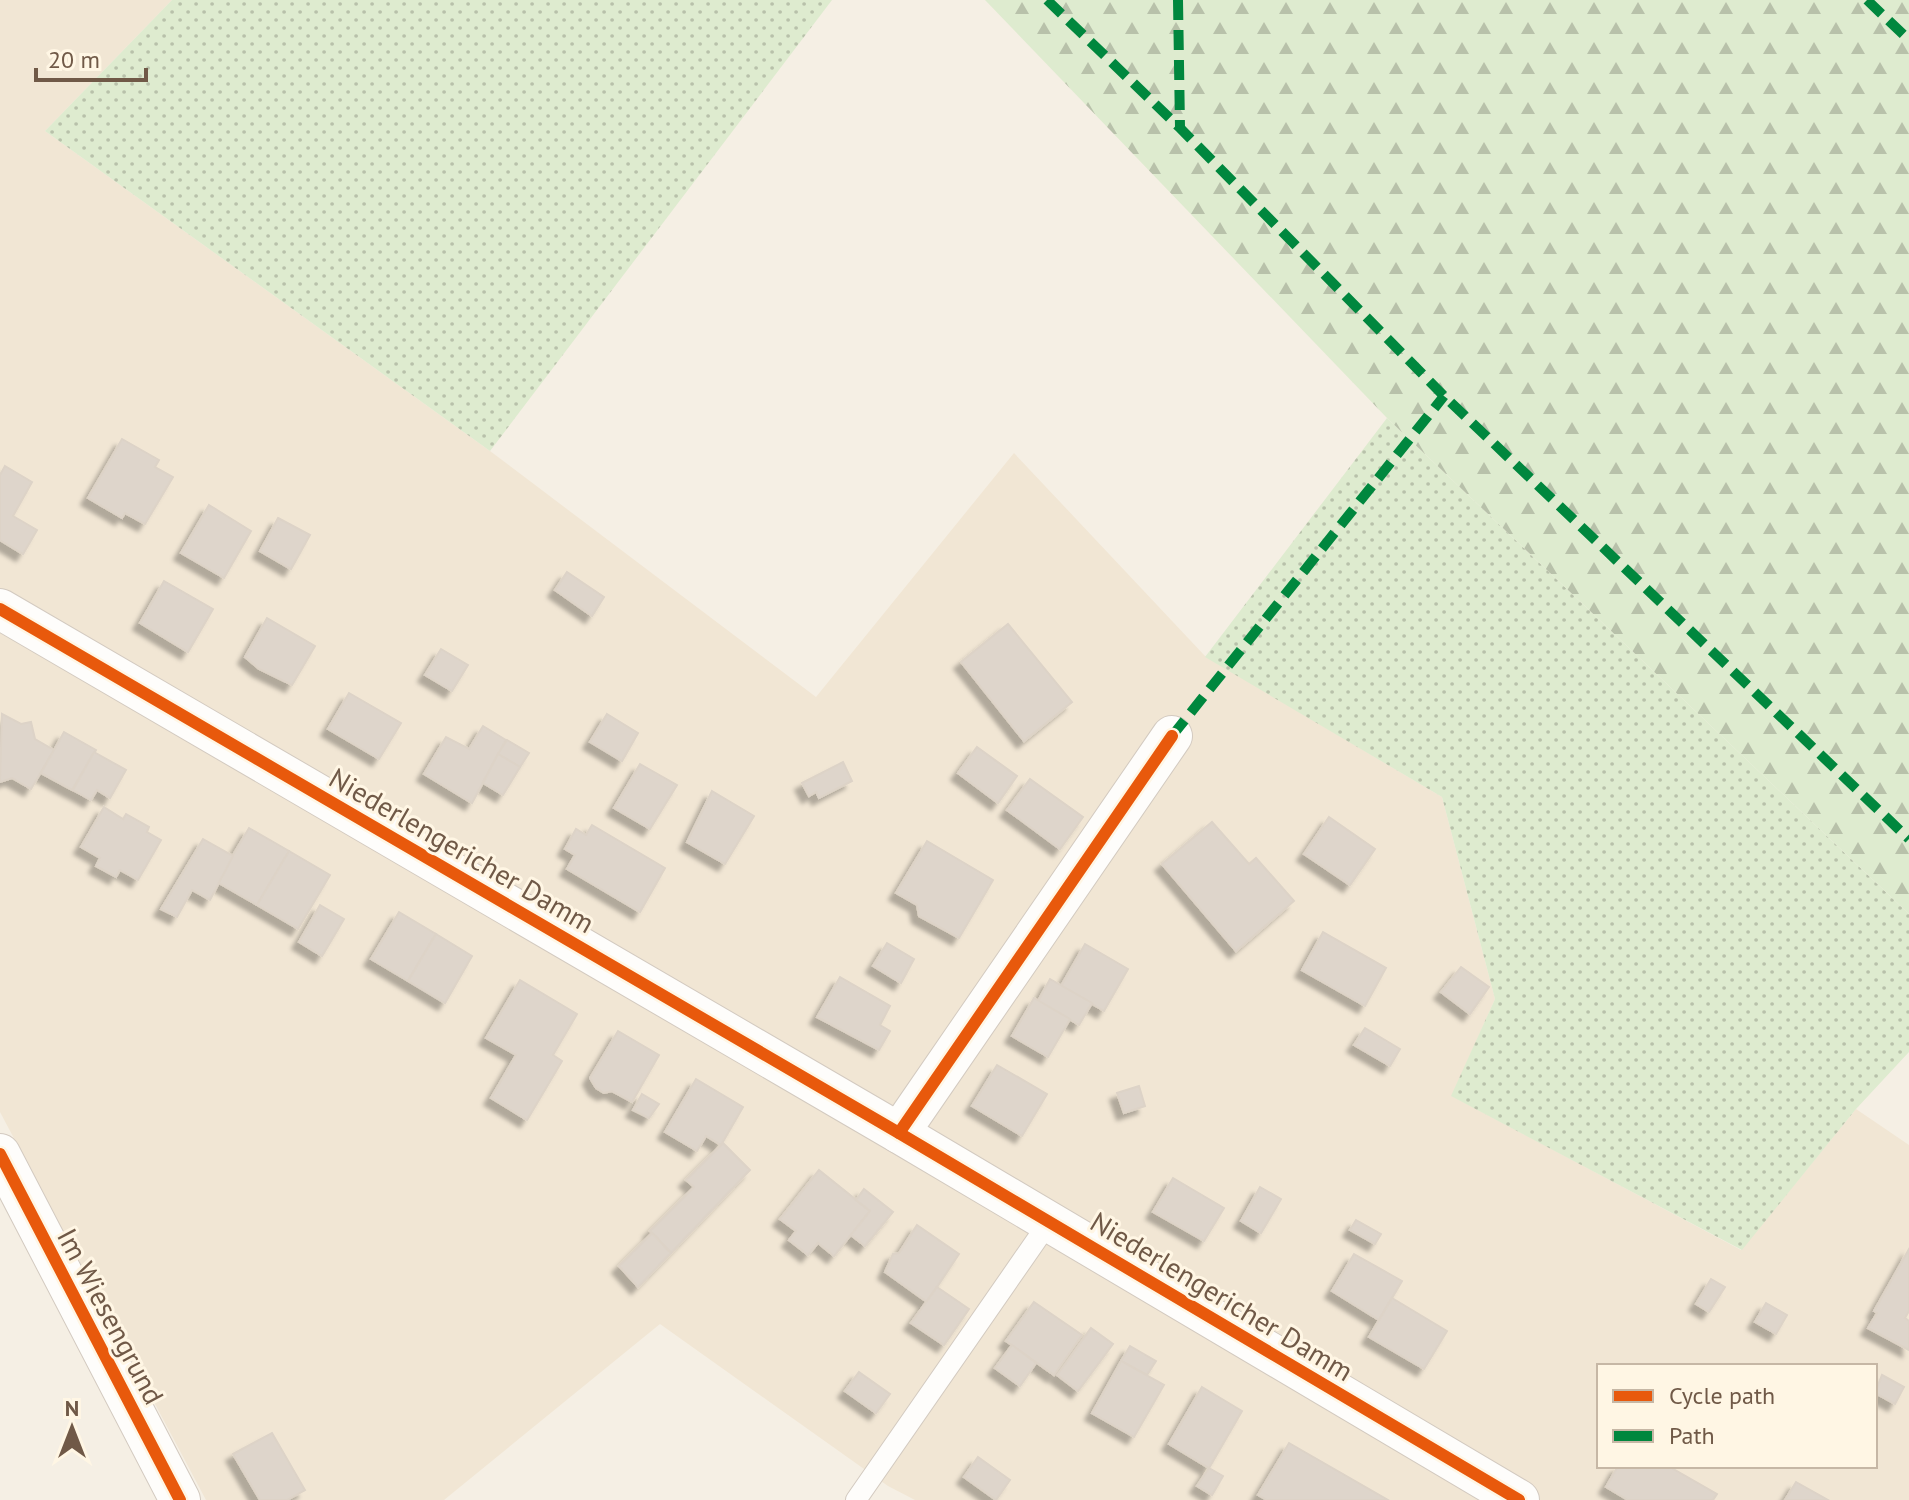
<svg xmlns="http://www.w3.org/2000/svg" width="1909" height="1500" font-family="'PT Sans',sans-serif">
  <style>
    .residential { fill: #f1e6d4; fill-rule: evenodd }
    .grass { fill: url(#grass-dots) }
    .forest { fill: url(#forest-firs) }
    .building { fill: #ded5cb; stroke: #ddd3c7; stroke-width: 2; filter: url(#shadow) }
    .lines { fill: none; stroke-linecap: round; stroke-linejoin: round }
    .service-casing { stroke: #d3cac0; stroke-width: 22 }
    .minor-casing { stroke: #d3cac0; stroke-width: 42 }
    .service { stroke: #fefdfb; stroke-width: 20 }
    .minor { stroke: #fefdfb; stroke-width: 40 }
    .quiet { stroke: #00873e; stroke-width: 10; stroke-dasharray: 20 10; stroke-linecap: butt }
    .cycleway-casing { stroke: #fff6e4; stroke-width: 17 }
    .cycleway { stroke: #e8590c; stroke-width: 12 }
    .labels { text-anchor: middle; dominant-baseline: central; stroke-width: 6; stroke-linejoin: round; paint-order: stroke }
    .street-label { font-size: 28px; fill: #705947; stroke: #fff6e4 }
  </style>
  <defs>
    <pattern id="grass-dots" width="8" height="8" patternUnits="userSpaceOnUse" patternTransform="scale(2)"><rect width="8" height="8" fill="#deebcf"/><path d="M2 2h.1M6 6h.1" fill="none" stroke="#b8c1aa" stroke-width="1.8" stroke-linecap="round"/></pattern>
    <pattern id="forest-firs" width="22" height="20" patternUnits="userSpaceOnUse" patternTransform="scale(2)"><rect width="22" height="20" fill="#deebcf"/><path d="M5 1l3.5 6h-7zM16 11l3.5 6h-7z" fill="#b8c1aa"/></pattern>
    <filter id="shadow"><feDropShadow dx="-7" dy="7" stdDeviation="2" flood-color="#0004"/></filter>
  </defs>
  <rect width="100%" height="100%" fill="#f5efe4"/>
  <path class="residential" d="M0,0H172L45,131L490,451L816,697L1014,453L1205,656L1442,797L1495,999L1452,1096L1741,1250L1856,1109L1909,1145V1500H915L888,1486L660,1324L444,1500H206L0,1112ZM1599,1366H1875V1466H1599Z"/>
  <g class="grass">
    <path d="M172,0H832L490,451L45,131Z"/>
    <path d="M1387,418L1909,914V1052L1856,1109L1742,1250L1451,1096L1495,999L1442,797L1205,657Z"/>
  </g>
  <path class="forest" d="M985,0H1909V914L1387,418Z"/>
  <g class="building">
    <path d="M122,439L159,460L155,467L173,477L145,524L125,513L122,518L88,498Z"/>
    <path d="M5,466L32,482L13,516L37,530L23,554L0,540V475Z"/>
    <path d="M209,505L251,531L224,578L181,553Z"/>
    <path d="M278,518L310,535L291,569L260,551Z"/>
    <path d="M567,572L604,597L592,616L555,590Z"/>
    <path d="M164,581L213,609L188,652L140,623Z"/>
    <path d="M267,618L315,646L292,685L259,669L245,657Z"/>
    <path d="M1008,624L1072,702L1024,741L961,662Z"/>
    <path d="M441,649L468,665L452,691L425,675Z"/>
    <path d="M349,693L401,723L379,759L328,729Z"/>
    <path d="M2,714L21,724L31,722L35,739L54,750L31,789L12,778L0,782Z"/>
    <path d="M607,714L638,733L622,761L590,742Z"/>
    <path d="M483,726L506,740L472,803L424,774L446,737L469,749Z"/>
    <path d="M64,732L96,750L72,790L41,773Z"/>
    <path d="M507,740L529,753L520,767L498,754Z"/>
    <path d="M977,747L1017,776L998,803L958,773Z"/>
    <path d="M94,752L126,770L110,798L97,790L91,800L73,790Z"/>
    <path d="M498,754L520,767L503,795L483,783Z"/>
    <path d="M843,762L852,781L819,798L816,792L809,796L802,783Z"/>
    <path d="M640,764L677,785L650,829L614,808Z"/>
    <path d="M1030,779L1083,817L1060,849L1007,810Z"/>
    <path d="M712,791L754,816L725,864L687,842Z"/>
    <path d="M104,807L123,819L126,814L149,827L147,832L161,840L138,880L120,870L116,877L96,866L100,858L81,847Z"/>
    <path d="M1329,817L1375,849L1350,885L1304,854Z"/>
    <path d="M1212,822L1249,864L1256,858L1294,901L1236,951L1162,864Z"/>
    <path d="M592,825L665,868L640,912L567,869L575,855L565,849L576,829L586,835Z"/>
    <path d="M249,828L289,851L257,905L217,882Z"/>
    <path d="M203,839L233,856L210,900L192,890L177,917L161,909Z"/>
    <path d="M927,841L993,880L959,938L919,916L917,905L896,893Z"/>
    <path d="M289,851L330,875L298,929L257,905Z"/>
    <path d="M320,905L344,919L322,956L299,942Z"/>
    <path d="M399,912L436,934L408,981L371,959Z"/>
    <path d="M1323,932L1386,968L1365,1006L1302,970Z"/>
    <path d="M436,934L472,956L445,1003L408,981Z"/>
    <path d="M887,943L914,959L901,983L873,966Z"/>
    <path d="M1085,944L1128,969L1104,1011L1061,986Z"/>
    <path d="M1461,967L1489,987L1470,1014L1441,992Z"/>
    <path d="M840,977L890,1006L880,1025L890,1031L879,1050L817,1017Z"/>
    <path d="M1050,979L1092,1003L1079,1025L1038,1001Z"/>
    <path d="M520,980L577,1014L553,1055L562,1061L527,1120L491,1098L516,1055L486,1038Z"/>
    <path d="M1034,998L1070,1019L1048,1057L1012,1036Z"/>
    <path d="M1365,1028L1400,1049L1390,1066L1354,1045Z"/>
    <path d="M618,1031L659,1055L632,1102L612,1091L604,1093L596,1088L590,1078Z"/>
    <path d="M997,1065L1047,1094L1022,1136L972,1106Z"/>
    <path d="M696,1079L743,1107L721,1145L706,1136L697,1151L665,1132Z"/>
    <path d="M1139,1086L1145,1106L1124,1113L1117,1093Z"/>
    <path d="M642,1094L659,1104L649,1118L633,1110Z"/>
    <path d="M723,1143L750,1170L671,1253L650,1231L694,1187L686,1180Z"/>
    <path d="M819,1170L870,1211L834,1256L818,1243L808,1255L789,1240L796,1231L780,1219Z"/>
    <path d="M1173,1178L1224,1208L1204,1241L1153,1212Z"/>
    <path d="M1260,1187L1281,1199L1261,1233L1241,1221Z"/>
    <path d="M864,1189L893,1212L865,1246L851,1235L870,1211L856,1200Z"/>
    <path d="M1356,1220L1381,1234L1375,1244L1350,1230Z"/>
    <path d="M917,1225L959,1254L927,1302L885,1272L893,1254L899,1253Z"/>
    <path d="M652,1233L671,1253L638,1287L619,1266Z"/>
    <path d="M1909,1249V1311L1905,1318L1909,1321V1350L1868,1328L1877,1313L1874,1311Z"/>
    <path d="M1354,1254L1402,1281L1379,1320L1332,1291Z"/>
    <path d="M1711,1279L1725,1287L1709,1312L1696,1304Z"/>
    <path d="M937,1287L969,1309L944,1345L911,1323Z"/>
    <path d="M1392,1298L1447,1331L1424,1369L1369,1337Z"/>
    <path d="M1034,1302L1082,1335L1054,1375L1006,1341Z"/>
    <path d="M1766,1303L1787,1315L1776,1334L1755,1322Z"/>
    <path d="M1091,1328L1113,1344L1078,1391L1057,1375Z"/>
    <path d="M1012,1345L1036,1363L1020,1386L995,1368Z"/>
    <path d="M1130,1346L1156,1361L1147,1375L1121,1361Z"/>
    <path d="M1121,1361L1164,1385L1134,1437L1092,1413Z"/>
    <path d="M859,1372L890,1394L876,1413L845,1391Z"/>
    <path d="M1882,1375L1904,1387L1895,1404L1875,1393Z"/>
    <path d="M1202,1387L1242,1411L1209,1468L1169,1444Z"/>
    <path d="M272,1433L305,1490L287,1500H260L233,1454Z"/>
    <path d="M1289,1443L1388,1500H1267L1258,1495Z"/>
    <path d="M978,1457L1010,1480L996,1500L964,1477Z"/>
    <path d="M1618,1466H1668L1717,1494L1713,1500H1628L1606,1487Z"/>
    <path d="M1209,1468L1223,1476L1212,1495L1197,1486Z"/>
    <path d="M1796,1482L1828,1500H1785Z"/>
  </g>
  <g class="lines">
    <defs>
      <path id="service" d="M856,1500L1049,1222"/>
      <g id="minor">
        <path d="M0,609L899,1133L1519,1500"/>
        <path d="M899,1133L1172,736"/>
        <path d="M0,1154L180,1500"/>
      </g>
    </defs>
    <use href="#service" class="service-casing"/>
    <use href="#minor" class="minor-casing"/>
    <use href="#service" class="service"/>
    <use href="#minor" class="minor"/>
    <g class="quiet">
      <path d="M1047,0L1180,128L1444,396L1909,839"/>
      <path d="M1178,0L1180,128"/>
      <path d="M1867,0L1909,40"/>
      <path d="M1172,736L1444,396"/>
    </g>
    <defs>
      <g id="cycleway">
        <path d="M0,609L899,1133L1519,1500"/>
        <path d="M899,1133L1172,736"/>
        <path d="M0,1154L180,1500"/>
      </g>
    </defs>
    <use href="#cycleway" class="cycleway-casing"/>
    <use href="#cycleway" class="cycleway"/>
  </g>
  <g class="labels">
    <g class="street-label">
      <text transform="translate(462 850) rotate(30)">Niederlengericher Damm</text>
      <text transform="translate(1222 1296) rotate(31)">Niederlengericher Damm</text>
      <text transform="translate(111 1316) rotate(62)">Im Wiesengrund</text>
    </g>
  </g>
  <rect x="1597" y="1364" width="280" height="104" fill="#fff6e4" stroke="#c6b7a5" stroke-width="2"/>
  <rect x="1613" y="1390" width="40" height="12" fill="#e8590c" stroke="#c6b7a5" stroke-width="2"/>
  <text x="1669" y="1404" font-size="24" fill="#705947">Cycle path</text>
  <rect x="1613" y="1430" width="40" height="12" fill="#00873e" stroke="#c6b7a5" stroke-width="2"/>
  <text x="1669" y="1444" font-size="24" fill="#705947">Path</text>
  <g transform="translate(72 1428)" stroke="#fff6e4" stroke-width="6" paint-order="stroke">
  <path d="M0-6L14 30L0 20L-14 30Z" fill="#705947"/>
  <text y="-12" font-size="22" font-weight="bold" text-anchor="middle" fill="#705947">N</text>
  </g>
  <path d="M36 68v12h110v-12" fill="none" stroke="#705947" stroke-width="4"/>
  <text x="48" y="68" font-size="24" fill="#705947" stroke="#fff6e4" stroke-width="6" paint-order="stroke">20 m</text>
</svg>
